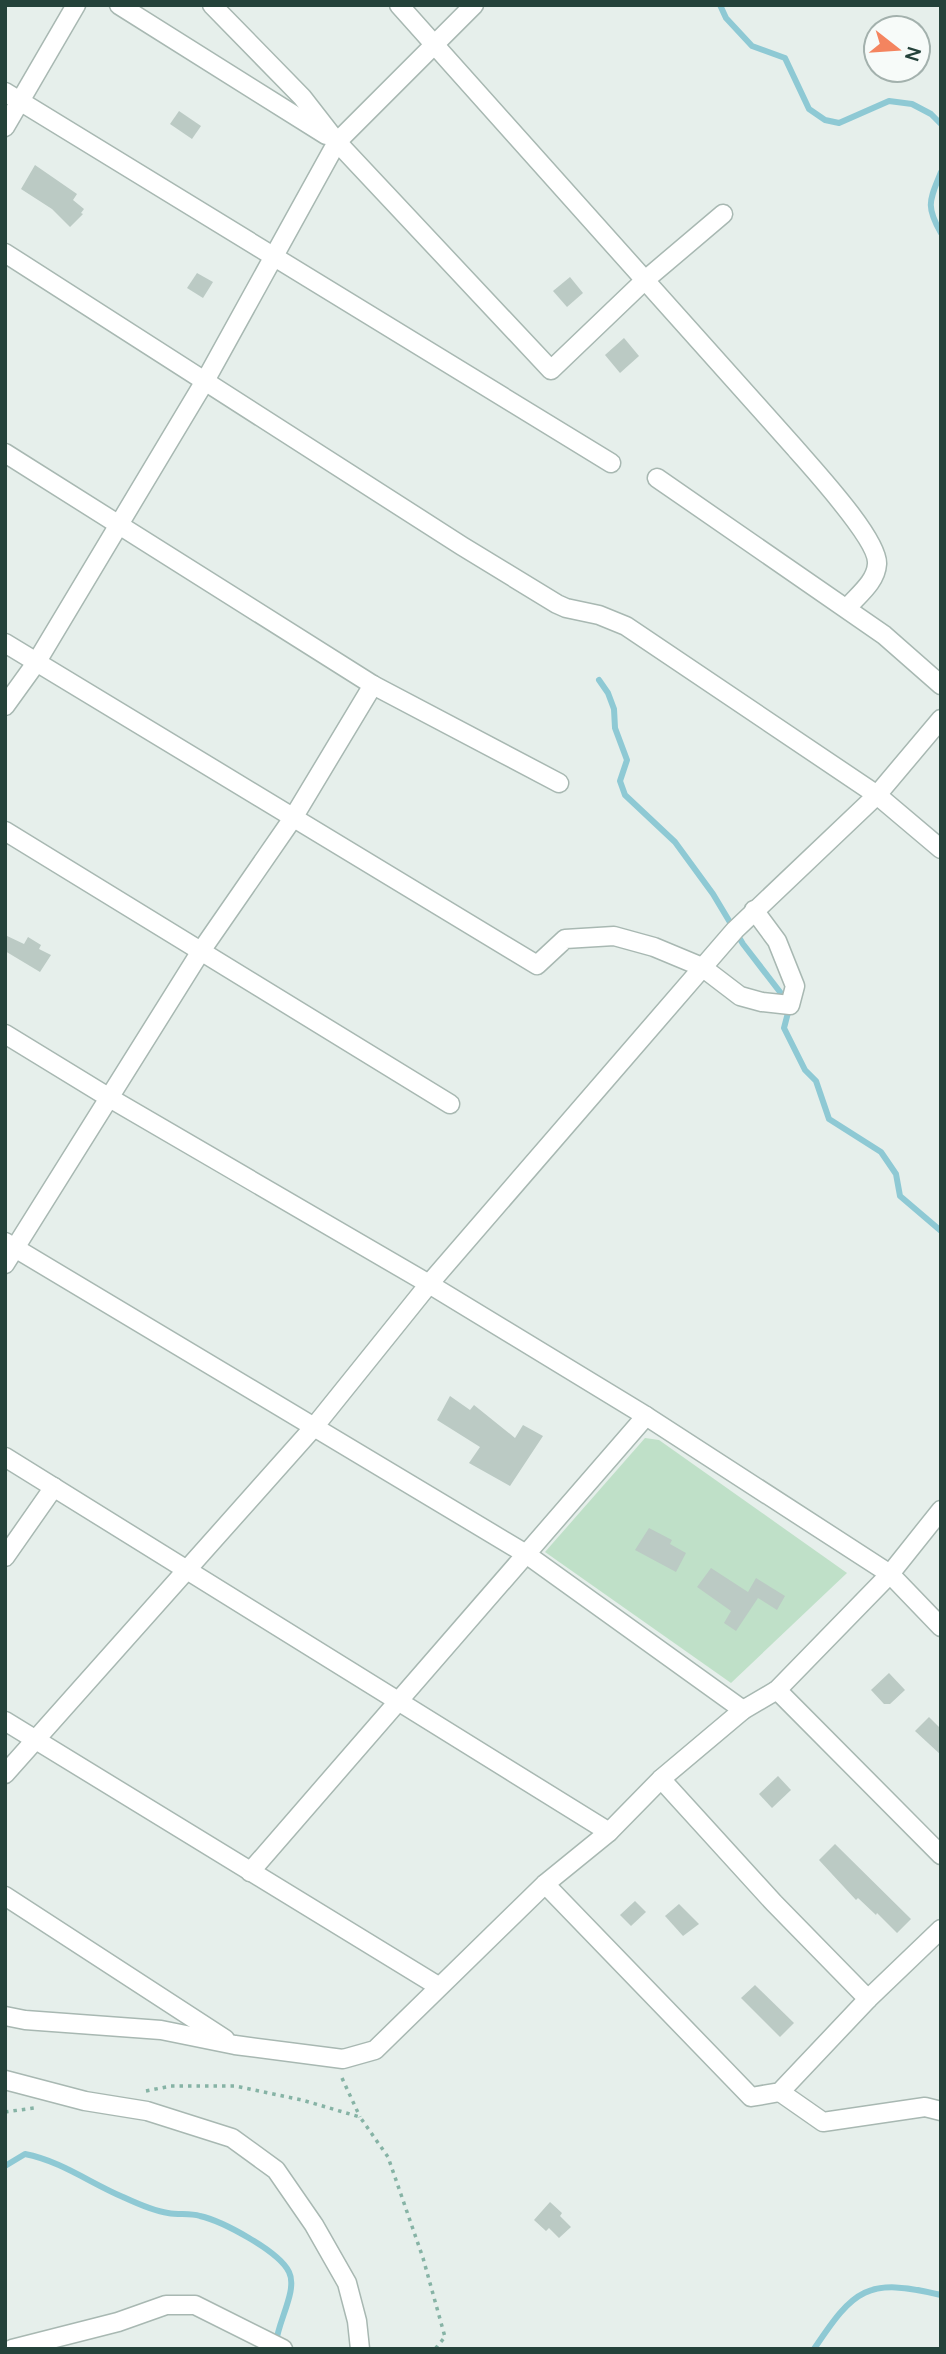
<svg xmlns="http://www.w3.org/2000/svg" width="946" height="2354" font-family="Manrope,sans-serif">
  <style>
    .green { fill: #bfe0c8 }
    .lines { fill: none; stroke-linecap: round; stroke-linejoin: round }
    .stream { stroke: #8ec9d4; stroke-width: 6 }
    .building { fill: #bbcac4 }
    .street-casing { stroke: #a8b8b2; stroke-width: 21 }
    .path { stroke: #86b3a5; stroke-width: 3.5; stroke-dasharray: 3.5 5; stroke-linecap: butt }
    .street { stroke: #fff; stroke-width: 18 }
  </style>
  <rect width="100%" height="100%" fill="#e6efeb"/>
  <path class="green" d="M645,1438L659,1440L847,1573L731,1683L545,1552Z"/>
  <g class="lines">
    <g class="stream">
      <path d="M720,5L726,18L752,46L785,58L809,109L825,120L839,123L889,101L912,104L931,114L941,124"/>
      <path d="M941,172C930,200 925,205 941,233"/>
      <path d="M599,680L608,693L614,709L615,728L627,760L620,781L625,795L675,842L713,894L743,944L790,1005L784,1028L805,1070L816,1081L829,1119L881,1152L896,1174L900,1196L941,1231"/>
      <path d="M5,2166L25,2154C61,2161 90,2183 123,2197C136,2203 153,2211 168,2213C179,2215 190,2213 200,2216C222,2221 279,2251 289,2272C298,2290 278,2321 276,2343"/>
      <path d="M814,2349C854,2289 867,2277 941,2295"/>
    </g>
  </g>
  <g class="building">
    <path d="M179,111L201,126L192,139L170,124Z"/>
    <path d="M35,165L77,194L73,200L84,209L81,213L83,214L70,227L52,209L21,189Z"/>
    <path d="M197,273L213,282L203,298L187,288Z"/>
    <path d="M570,277L583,293L567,307L553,291Z"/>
    <path d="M624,338L639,356L620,373L605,355Z"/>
    <path d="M5,935L24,944L28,937L41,945L39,949L51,955L40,972L5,951Z"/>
    <path d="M450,1396L470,1410L474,1405L515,1438L523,1425L543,1436L510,1486L469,1463L480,1447L437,1420Z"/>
    <path d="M649,1528L672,1540L670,1544L686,1553L676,1572L635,1550Z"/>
    <path d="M711,1568L748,1592L756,1578L785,1596L777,1610L758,1598L736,1631L724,1623L731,1611L697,1587Z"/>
    <path d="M889,1673L905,1690L890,1704H884L871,1690Z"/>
    <path d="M929,1717L941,1729V1755L915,1731Z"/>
    <path d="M778,1776L791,1790L772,1808L759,1794Z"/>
    <path d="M835,1844L911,1919L897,1933L877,1913L876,1915L858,1898L856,1900L819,1860Z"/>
    <path d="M635,1901L646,1912L631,1926L620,1915Z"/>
    <path d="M679,1904L699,1924L683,1936L665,1916Z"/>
    <path d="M755,1985L794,2023L780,2037L741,1998Z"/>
    <path d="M550,2202L562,2213L560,2216L571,2227L559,2238L549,2228L546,2231L534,2220Z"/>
  </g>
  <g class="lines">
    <defs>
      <g id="street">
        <path d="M119,5L326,135"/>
        <path d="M212,5L302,97L337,142L551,370L644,281L723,214"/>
        <path d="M399,5L795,448C813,469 879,540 877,564C876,582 858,595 847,608"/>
        <path d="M5,92L611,463"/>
        <path d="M5,127L76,5"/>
        <path d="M5,253L462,546L557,604L566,608L599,615L626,626L877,795L941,849"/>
        <path d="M5,453L373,685L559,783"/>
        <path d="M657,478L884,635L941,685"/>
        <path d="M5,643L537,965L565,939L614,936L654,947L702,967L740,996L762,1002L790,1005L795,986L777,941L754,910"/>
        <path d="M5,706L36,663L205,381L337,142L474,5"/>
        <path d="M5,831L450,1104"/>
        <path d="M5,1034L108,1097L429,1284L646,1416L890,1574L941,1627"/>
        <path d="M5,1242L526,1554L743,1710"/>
        <path d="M5,1264L201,951L293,818L373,685"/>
        <path d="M5,1457L609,1832"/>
        <path d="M5,1557L54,1487"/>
        <path d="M777,1690L941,1855"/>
        <path d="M5,1721L438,1986"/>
        <path d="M5,1774L314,1427L429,1284L735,930L877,795L941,719"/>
        <path d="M661,1779L774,1903L868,1999"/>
        <path d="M250,1872L646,1416"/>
        <path d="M545,1884L751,2097L780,2092L868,1999L941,1929"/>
        <path d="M5,1896L225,2039"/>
        <path d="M5,2016L25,2020L161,2030L235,2045L343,2059L375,2050L545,1884L609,1832L661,1779L743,1710L777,1690L890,1574L941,1510"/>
        <path d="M5,2080L85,2101L147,2111L232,2138L276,2170L314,2225L347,2283L357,2321L360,2349"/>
        <path d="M780,2092L823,2122L925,2107L941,2111"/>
        <path d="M12,2349L118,2322L166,2305H195L283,2349"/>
      </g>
    </defs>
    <use href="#street" class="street-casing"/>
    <g class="path">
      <path d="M342,2078L360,2117"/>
      <path d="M146,2091L171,2086H235L302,2100L360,2117L388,2157L423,2258L445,2337L435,2349"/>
      <path d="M5,2112L34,2108"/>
    </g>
    <use href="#street" class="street"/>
  </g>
  <rect width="946" height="2354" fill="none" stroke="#24423a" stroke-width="14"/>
  <g transform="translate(897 49) rotate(107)"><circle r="33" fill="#f7fbf9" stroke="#a3b1ad" stroke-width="2"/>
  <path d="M0-5L12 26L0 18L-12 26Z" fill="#f4845f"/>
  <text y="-10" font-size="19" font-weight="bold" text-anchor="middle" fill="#24423a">N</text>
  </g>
</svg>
